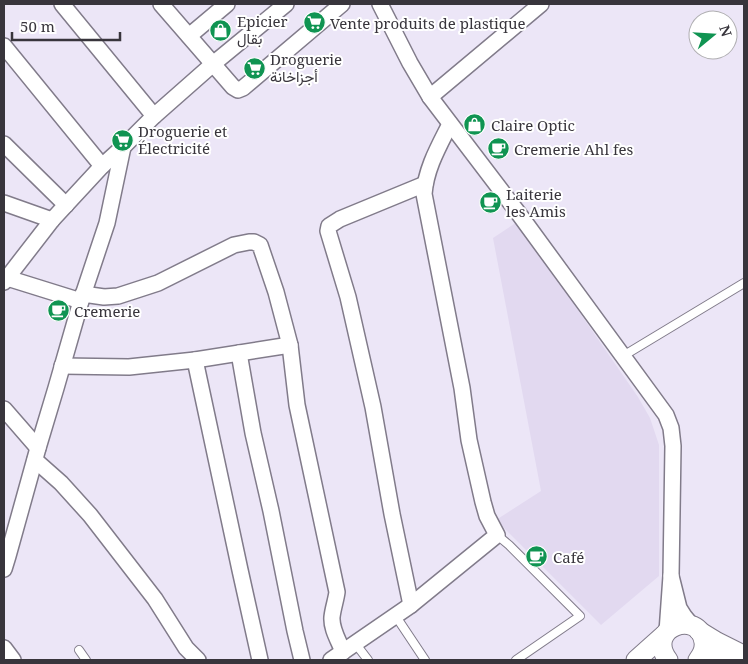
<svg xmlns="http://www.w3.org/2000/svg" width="748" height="664" font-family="'Noto Serif',Vazirmatn,serif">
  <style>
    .built { fill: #e2d9f0 }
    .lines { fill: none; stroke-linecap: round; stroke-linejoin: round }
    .service-casing { stroke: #817b8a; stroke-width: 10 }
    .minor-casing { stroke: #817b8a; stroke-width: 18 }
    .tertiary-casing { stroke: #817b8a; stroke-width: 21 }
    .service { stroke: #fff; stroke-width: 8 }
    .minor { stroke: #fff; stroke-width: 15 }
    .tertiary { stroke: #fff; stroke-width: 19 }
    .labels { text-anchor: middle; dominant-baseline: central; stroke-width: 4; stroke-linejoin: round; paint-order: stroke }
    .poi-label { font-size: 15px; fill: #38353c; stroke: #fff; text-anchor: start }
  </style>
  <rect width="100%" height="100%" fill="#ece6f7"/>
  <path class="built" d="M517,222L638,397L650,418L659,445V576L601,625L496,520L541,491L493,238Z"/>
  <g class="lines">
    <defs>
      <g id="service">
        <path d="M623,356L744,283"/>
        <path d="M497,535L509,545L580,616L516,660"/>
        <path d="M395,615L425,660"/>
        <path d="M355,643L368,660"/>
        <path d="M79,650L86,660"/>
      </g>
      <g id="minor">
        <path d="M62,4L154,116"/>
        <path d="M161,4L233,87L238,90L243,88L342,4"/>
        <path d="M380,4L410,63L430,97L519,214L666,415L671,428L673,446L671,576"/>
        <path d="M189,36L227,4"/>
        <path d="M4,46L102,166"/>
        <path d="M430,97L541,4"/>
        <path d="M4,144L66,205"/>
        <path d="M4,203L52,220"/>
        <path d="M4,277L81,301"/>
        <path d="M4,282L52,220L102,166L123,147L154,116L213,64L286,4"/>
        <path d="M83,294L104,297L118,296L158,283L234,245L249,242H254L260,245L276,292L290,345"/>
        <path d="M239,353L253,433L271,511L295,631L302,660"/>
        <path d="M195,360L290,345L297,405L337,592C336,600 333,608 332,617C331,629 339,641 343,652"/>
        <path d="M62,366L129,367L195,360L240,570L260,660"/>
        <path d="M4,409L38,448"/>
        <path d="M35,460L61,483L90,515L155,599L186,648L198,660"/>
        <path d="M4,569L8,556L38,448L56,388L81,301L107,223L123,147"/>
        <path d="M411,605L392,514L373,407L348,297L328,231L329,226L340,219L425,184"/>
        <path d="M667,632L671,576L679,608L684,616L693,627"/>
        <path d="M4,648L13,660"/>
        <path d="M331,660L411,605L497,535L487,516L483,502L469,440L462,388L424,194C426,168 439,146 450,124"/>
      </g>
      <g id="tertiary">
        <path d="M699,631L717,642L743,655L706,660"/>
        <path d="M636,660L664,635"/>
        <path d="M668,660C644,628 699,608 704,642C705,649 702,655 698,660"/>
      </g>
    </defs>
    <use href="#service" class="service-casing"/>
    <use href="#minor" class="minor-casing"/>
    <use href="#tertiary" class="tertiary-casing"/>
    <use href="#service" class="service"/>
    <use href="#minor" class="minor"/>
    <use href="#tertiary" class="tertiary"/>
  </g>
  <defs>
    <symbol id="supermarket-disc" viewBox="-11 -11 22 22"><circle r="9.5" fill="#109452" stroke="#fff"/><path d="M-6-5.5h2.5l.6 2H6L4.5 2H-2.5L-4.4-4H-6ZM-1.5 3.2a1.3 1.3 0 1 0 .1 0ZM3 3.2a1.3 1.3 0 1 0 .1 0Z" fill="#fff"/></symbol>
    <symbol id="shop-disc" viewBox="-11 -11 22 22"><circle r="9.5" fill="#109452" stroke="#fff"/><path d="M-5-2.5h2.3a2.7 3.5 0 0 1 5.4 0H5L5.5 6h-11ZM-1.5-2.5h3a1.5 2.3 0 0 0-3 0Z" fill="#fff"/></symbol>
    <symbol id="cafe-disc" viewBox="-11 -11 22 22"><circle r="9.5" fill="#109452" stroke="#fff"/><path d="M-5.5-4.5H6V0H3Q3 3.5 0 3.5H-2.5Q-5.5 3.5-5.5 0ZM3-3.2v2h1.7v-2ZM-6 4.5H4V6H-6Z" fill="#fff"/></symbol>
  </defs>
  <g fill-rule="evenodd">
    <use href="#supermarket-disc" x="302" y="10" width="25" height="25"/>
    <use href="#shop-disc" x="208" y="18" width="25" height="25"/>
    <use href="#supermarket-disc" x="242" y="56" width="25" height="25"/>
    <use href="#shop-disc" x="462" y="112" width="25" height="25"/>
    <use href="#supermarket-disc" x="110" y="128" width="25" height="25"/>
    <use href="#cafe-disc" x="486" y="136" width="25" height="25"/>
    <use href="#cafe-disc" x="478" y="190" width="25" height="25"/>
    <use href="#cafe-disc" x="46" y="298" width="25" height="25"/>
    <use href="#cafe-disc" x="524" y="544" width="25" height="25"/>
  </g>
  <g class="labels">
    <g class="poi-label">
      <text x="237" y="21">Epicier<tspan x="237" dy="17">بقال</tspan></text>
      <text x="330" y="23">Vente produits de plastique</text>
      <text x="270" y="59">Droguerie<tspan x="270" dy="17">أجزاخانة</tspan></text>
      <text x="491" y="125">Claire Optic</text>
      <text x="138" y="131">Droguerie et<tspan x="138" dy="17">Électricité</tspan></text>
      <text x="514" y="149">Cremerie Ahl fes</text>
      <text x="506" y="194">Laiterie<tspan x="506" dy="17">les Amis</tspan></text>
      <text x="74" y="311">Cremerie</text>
      <text x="553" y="557">Café</text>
    </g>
  </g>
  <rect width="748" height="664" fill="none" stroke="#38353c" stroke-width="10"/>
  <g transform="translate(713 35) rotate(72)"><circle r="24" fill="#ffffff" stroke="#afaeb1"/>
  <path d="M0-4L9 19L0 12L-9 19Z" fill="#109452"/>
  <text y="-8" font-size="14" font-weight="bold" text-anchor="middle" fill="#38353c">N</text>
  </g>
  <path d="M12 32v8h108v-8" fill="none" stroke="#38353c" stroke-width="2.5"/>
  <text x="20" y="32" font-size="15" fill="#38353c" stroke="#ffffff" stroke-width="4" paint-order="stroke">50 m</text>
</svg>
